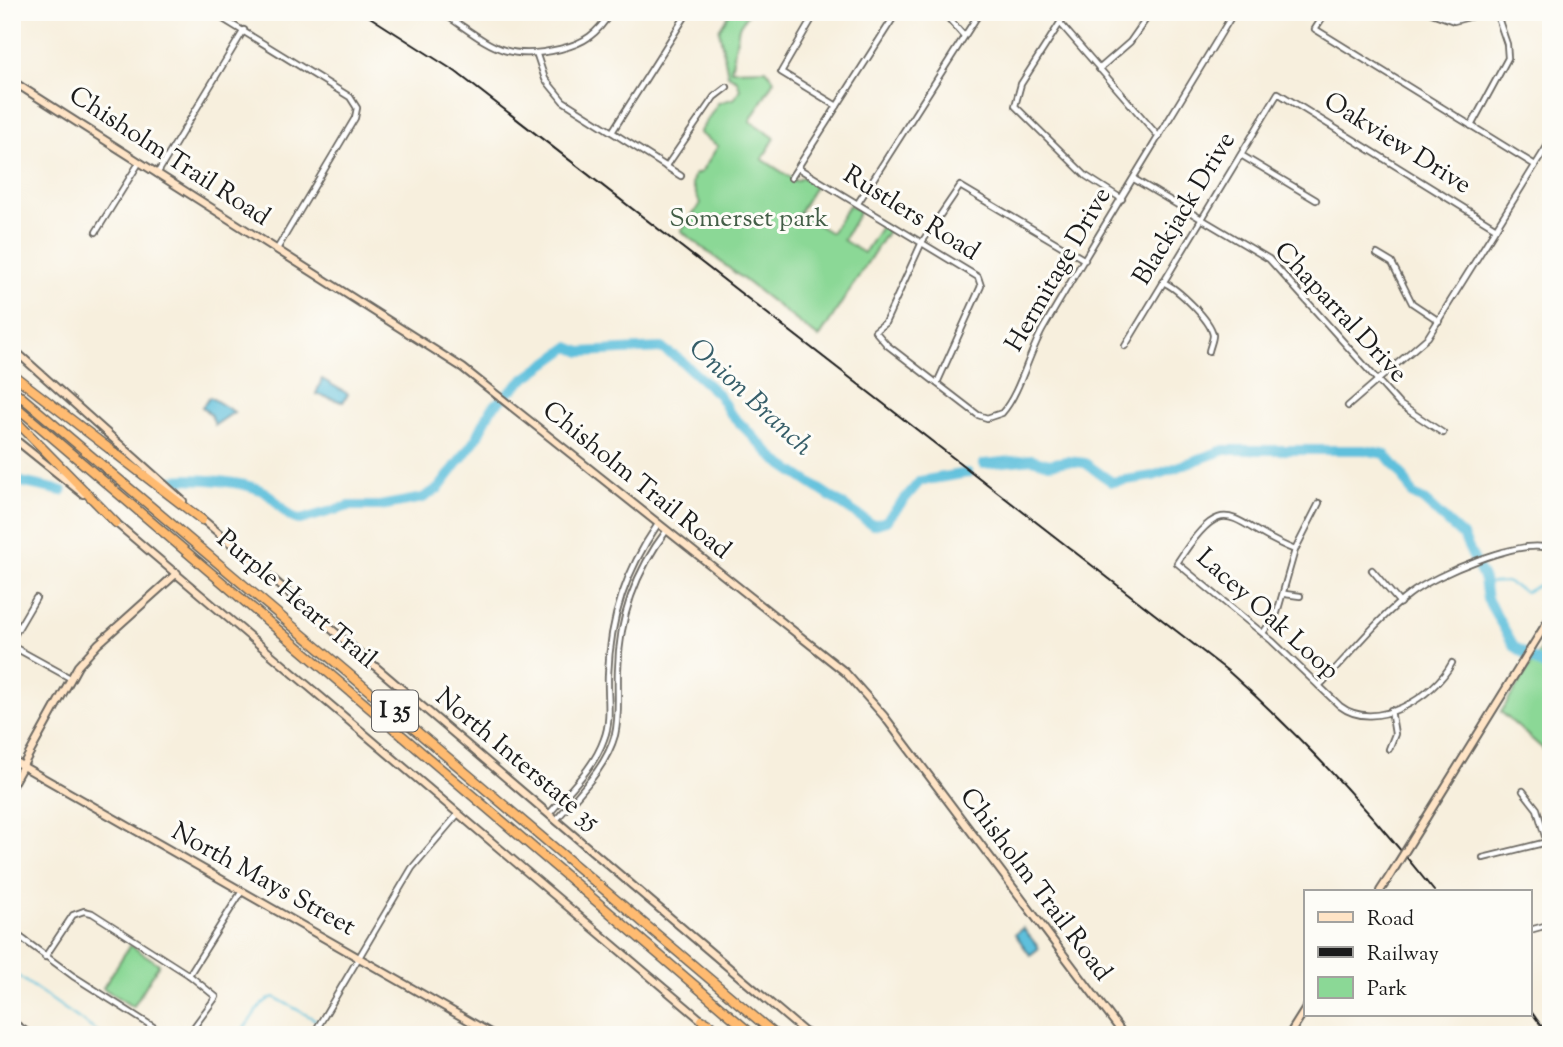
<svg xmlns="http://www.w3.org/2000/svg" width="1563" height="1047" font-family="'Sorts Mill Goudy',serif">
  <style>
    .green { fill: #8bd896; stroke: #547a59; stroke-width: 2 }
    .water { fill: #5ec0dc; stroke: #3d6e7c; stroke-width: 2 }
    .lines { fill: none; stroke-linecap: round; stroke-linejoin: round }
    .stream { stroke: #5ec0dc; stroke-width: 2 }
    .river { stroke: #5ec0dc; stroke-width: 10 }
    .street-casing { stroke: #696660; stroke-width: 8 }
    .secondary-casing { stroke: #696660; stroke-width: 10 }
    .highway-casing { stroke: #696660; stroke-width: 11 }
    .street { stroke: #fff; stroke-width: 4.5 }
    .secondary { stroke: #ffe4c6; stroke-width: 6 }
    .highway { stroke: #ffbb71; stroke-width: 8 }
    .rail { stroke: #1c1c1c; stroke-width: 2 }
    .secondary-bridge-casing { stroke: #696660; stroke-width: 10; stroke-linecap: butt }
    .secondary-bridge { stroke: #ffe4c6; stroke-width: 6 }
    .labels { text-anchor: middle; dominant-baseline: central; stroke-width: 6; stroke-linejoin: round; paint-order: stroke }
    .shield { fill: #fdfcf7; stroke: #605f5e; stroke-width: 2 }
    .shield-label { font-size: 24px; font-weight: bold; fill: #1c1c1c }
    .street-label { font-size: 26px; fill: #1c1c1c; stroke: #fdfcf7 }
    .park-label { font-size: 26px; fill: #435e47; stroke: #fdfcf7 }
    .water-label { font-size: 28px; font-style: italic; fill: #365e69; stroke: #fdfcf7 }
  </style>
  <rect width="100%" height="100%" fill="#fdfcf7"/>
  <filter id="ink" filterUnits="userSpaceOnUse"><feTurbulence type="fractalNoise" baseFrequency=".0143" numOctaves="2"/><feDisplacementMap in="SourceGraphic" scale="14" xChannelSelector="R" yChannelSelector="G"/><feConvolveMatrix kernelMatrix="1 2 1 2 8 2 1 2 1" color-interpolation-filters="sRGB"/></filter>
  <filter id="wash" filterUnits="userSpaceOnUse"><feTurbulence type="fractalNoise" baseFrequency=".00686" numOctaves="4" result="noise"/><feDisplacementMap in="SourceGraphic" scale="28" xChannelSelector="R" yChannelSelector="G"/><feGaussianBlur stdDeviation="1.57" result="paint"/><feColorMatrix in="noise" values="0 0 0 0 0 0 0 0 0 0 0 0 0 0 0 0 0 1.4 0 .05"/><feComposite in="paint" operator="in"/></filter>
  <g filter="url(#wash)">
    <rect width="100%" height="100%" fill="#f7efdd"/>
    <g class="green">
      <path d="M730,12H749L739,27L731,70L766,69L774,80L750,121L775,138L762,159L796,181L803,177L816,185L799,213L831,233L849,205L860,211L843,240L864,253L882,225L889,229L819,338L681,231L700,204L692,183L694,175L701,172L718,146L699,133L718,103L735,98L740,89L737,80L728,75L719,30Z"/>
      <path d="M1551,633V756L1501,712Z"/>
      <path d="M130,945L159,964L133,1007L103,988Z"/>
    </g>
    <g class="water">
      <path d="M322,379L348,394L343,402L316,394Z"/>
      <path d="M210,397L234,412L215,425L211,415L202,407Z"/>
      <path d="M1023,928L1039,948L1030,955L1015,934Z"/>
    </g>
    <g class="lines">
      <g class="stream">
        <path d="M1484,580L1488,583L1506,582L1526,592L1541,584L1551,571"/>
        <path d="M12,972L102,1035"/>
        <path d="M330,1029L340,1035"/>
        <path d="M235,1035C252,1026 255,1003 274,997L316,1020"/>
      </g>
      <g class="river">
        <path d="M984,464L1032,459L1049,464L1067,461L1085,463L1112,482L1153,476L1224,450H1364L1385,454L1403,476L1413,495L1422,499L1463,536L1484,580L1487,599L1514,646L1551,671"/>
        <path d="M12,480L62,491"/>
        <path d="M173,480C195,478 248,481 266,493C279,501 285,518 300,520L349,506H380L423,498L439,488L476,439L491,409L520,382L569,347L581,352L661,348L679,359L719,395L729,412L777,461L873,525L886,521L920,481L968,473"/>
      </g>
    </g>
  </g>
  <g filter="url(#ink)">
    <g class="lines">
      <defs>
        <g id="street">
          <path d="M212,12L350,97L357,108L355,118L277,249"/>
          <path d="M441,12C488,42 501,63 560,49C585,43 597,34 611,12"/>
          <path d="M816,12L781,72L837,106"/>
          <path d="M943,12L964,36"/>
          <path d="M1067,12L1021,84L1015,106L1086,176L1122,199"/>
          <path d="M1326,12L1315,29L1535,165"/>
          <path d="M1429,12L1454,21L1488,12"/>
          <path d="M1060,23L1159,137"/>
          <path d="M537,55L545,79L563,101L681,176"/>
          <path d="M1099,69L1130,42L1151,12"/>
          <path d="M1471,126L1508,58L1507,44L1496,12"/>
          <path d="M612,132L688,12"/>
          <path d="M1241,155L1316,200"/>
          <path d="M666,167L714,97L727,87"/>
          <path d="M798,168L978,277L981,286L937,383"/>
          <path d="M157,174L244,30"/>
          <path d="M791,178L897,12"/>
          <path d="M1134,179L1269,259L1399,404L1443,433"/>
          <path d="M858,203L980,12"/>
          <path d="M96,232L139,163"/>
          <path d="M1377,254L1392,263L1412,303L1439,321"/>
          <path d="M1085,260L960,186L922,242L885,323L875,331L887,345L978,415L987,418L1002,413C1020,393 1029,352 1044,327C1106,221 1171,117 1234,12"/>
          <path d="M1163,282C1177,288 1211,320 1213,335C1213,340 1210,346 1209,351"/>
          <path d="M1125,346L1278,93L1496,228"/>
          <path d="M1348,406L1428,337L1551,140"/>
          <path d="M1295,550C1229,525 1228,484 1177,563L1272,641L1340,706C1375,733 1434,697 1452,663"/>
          <path d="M1372,570L1400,603"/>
          <path d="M1285,594L1300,596"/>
          <path d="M1263,633L1277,613L1295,550L1319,503"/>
          <path d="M12,639L36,598"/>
          <path d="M12,646L70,678"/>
          <path d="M1319,686C1348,657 1378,618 1410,594C1435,575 1521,537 1551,549"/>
          <path d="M1389,749L1395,734L1391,710"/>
          <path d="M1523,791L1537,809L1551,857"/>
          <path d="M550,813C569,790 594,768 604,739C612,719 607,696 608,675C610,617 626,571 658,524"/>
          <path d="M557,819C578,794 606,768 615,735C620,714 617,691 618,670C619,617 635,572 667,530"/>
          <path d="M1483,858L1547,842"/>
          <path d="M12,879L16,873"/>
          <path d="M1530,930L1551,924"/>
          <path d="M12,931L73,976L166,1035"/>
          <path d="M45,957L73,915L84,911L92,913L189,975L216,997L188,1035"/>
          <path d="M189,975L242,891"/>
          <path d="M12,1021L32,1035"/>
          <path d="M313,1035L412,868L458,814"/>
        </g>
        <g id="secondary">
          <path d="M12,81L463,368L845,672L884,716L1124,1035"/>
          <path d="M12,348L183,501"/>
          <path d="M12,437L83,494"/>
          <path d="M201,518L808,1035"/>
          <path d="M115,522L719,1035"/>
          <path d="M12,760L494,1035"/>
          <path d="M12,785L78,666L98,644L177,573"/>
          <path d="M1426,818L1551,616"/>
          <path d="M1380,891L1391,874"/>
          <path d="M1289,1035L1306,1008"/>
        </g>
        <g id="highway">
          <path d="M12,374L202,520"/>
          <path d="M12,389L776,1035"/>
          <path d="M12,403L753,1035"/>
          <path d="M12,417L116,523"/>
          <path d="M702,1020L729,1035"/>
          <path d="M806,1033L808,1035"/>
        </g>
      </defs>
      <use href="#street" class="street-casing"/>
      <use href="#secondary" class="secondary-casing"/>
      <use href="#highway" class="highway-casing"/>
      <use href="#street" class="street"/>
      <use href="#secondary" class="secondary"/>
      <use href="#highway" class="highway"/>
      <g class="rail">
        <path d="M362,12L456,72L1228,671C1303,738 1371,812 1434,891"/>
        <path d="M1530,1010L1548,1035"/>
      </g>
      <defs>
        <path id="secondary-bridge" d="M1391,874L1426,818"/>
      </defs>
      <use href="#secondary-bridge" class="secondary-bridge-casing"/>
      <use href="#secondary-bridge" class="secondary-bridge"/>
    </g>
  </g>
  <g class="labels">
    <rect class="shield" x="372" y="690.5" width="46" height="41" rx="5"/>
    <g class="shield-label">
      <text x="395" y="711">I 35</text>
    </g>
    <g class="street-label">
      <text transform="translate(1397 144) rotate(32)">Oakview Drive</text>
      <text transform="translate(169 157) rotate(33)">Chisholm Trail Road</text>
      <text transform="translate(1185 209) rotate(-59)">Blackjack Drive</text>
      <text transform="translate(911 214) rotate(32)">Rustlers Road</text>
      <text transform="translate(1059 270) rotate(-60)">Hermitage Drive</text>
      <text transform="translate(1340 313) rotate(47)">Chaparral Drive</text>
      <text transform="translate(636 481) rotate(39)">Chisholm Trail Road</text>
      <text transform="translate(296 600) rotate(40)">Purple Heart Trail</text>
      <text transform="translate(1267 615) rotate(42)">Lacey Oak Loop</text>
      <text transform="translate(517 760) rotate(40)">North Interstate 35</text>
      <text transform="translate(263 880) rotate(29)">North Mays Street</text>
      <text transform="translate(1035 885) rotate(53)">Chisholm Trail Road</text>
    </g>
    <g class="park-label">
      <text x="749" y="219">Somerset park</text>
    </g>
    <g class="water-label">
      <text transform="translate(750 398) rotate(43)">Onion Branch</text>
    </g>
  </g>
  <rect width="1563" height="1047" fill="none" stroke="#fdfcf7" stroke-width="42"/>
  <rect x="1304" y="890" width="228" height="126" fill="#fdfcf7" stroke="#a3a29f" stroke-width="2"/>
  <rect x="1318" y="912" width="35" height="10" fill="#ffe4c6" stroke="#a3a29f" stroke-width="2"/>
  <text x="1367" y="925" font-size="21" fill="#1c1c1c">Road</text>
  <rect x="1318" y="947" width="35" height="10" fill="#1c1c1c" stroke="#a3a29f" stroke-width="2"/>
  <text x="1367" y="960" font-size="21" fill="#1c1c1c">Railway</text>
  <rect x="1318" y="977" width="35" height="21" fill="#8bd896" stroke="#a3a29f" stroke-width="2"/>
  <text x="1367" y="995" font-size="21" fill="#1c1c1c">Park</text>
</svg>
